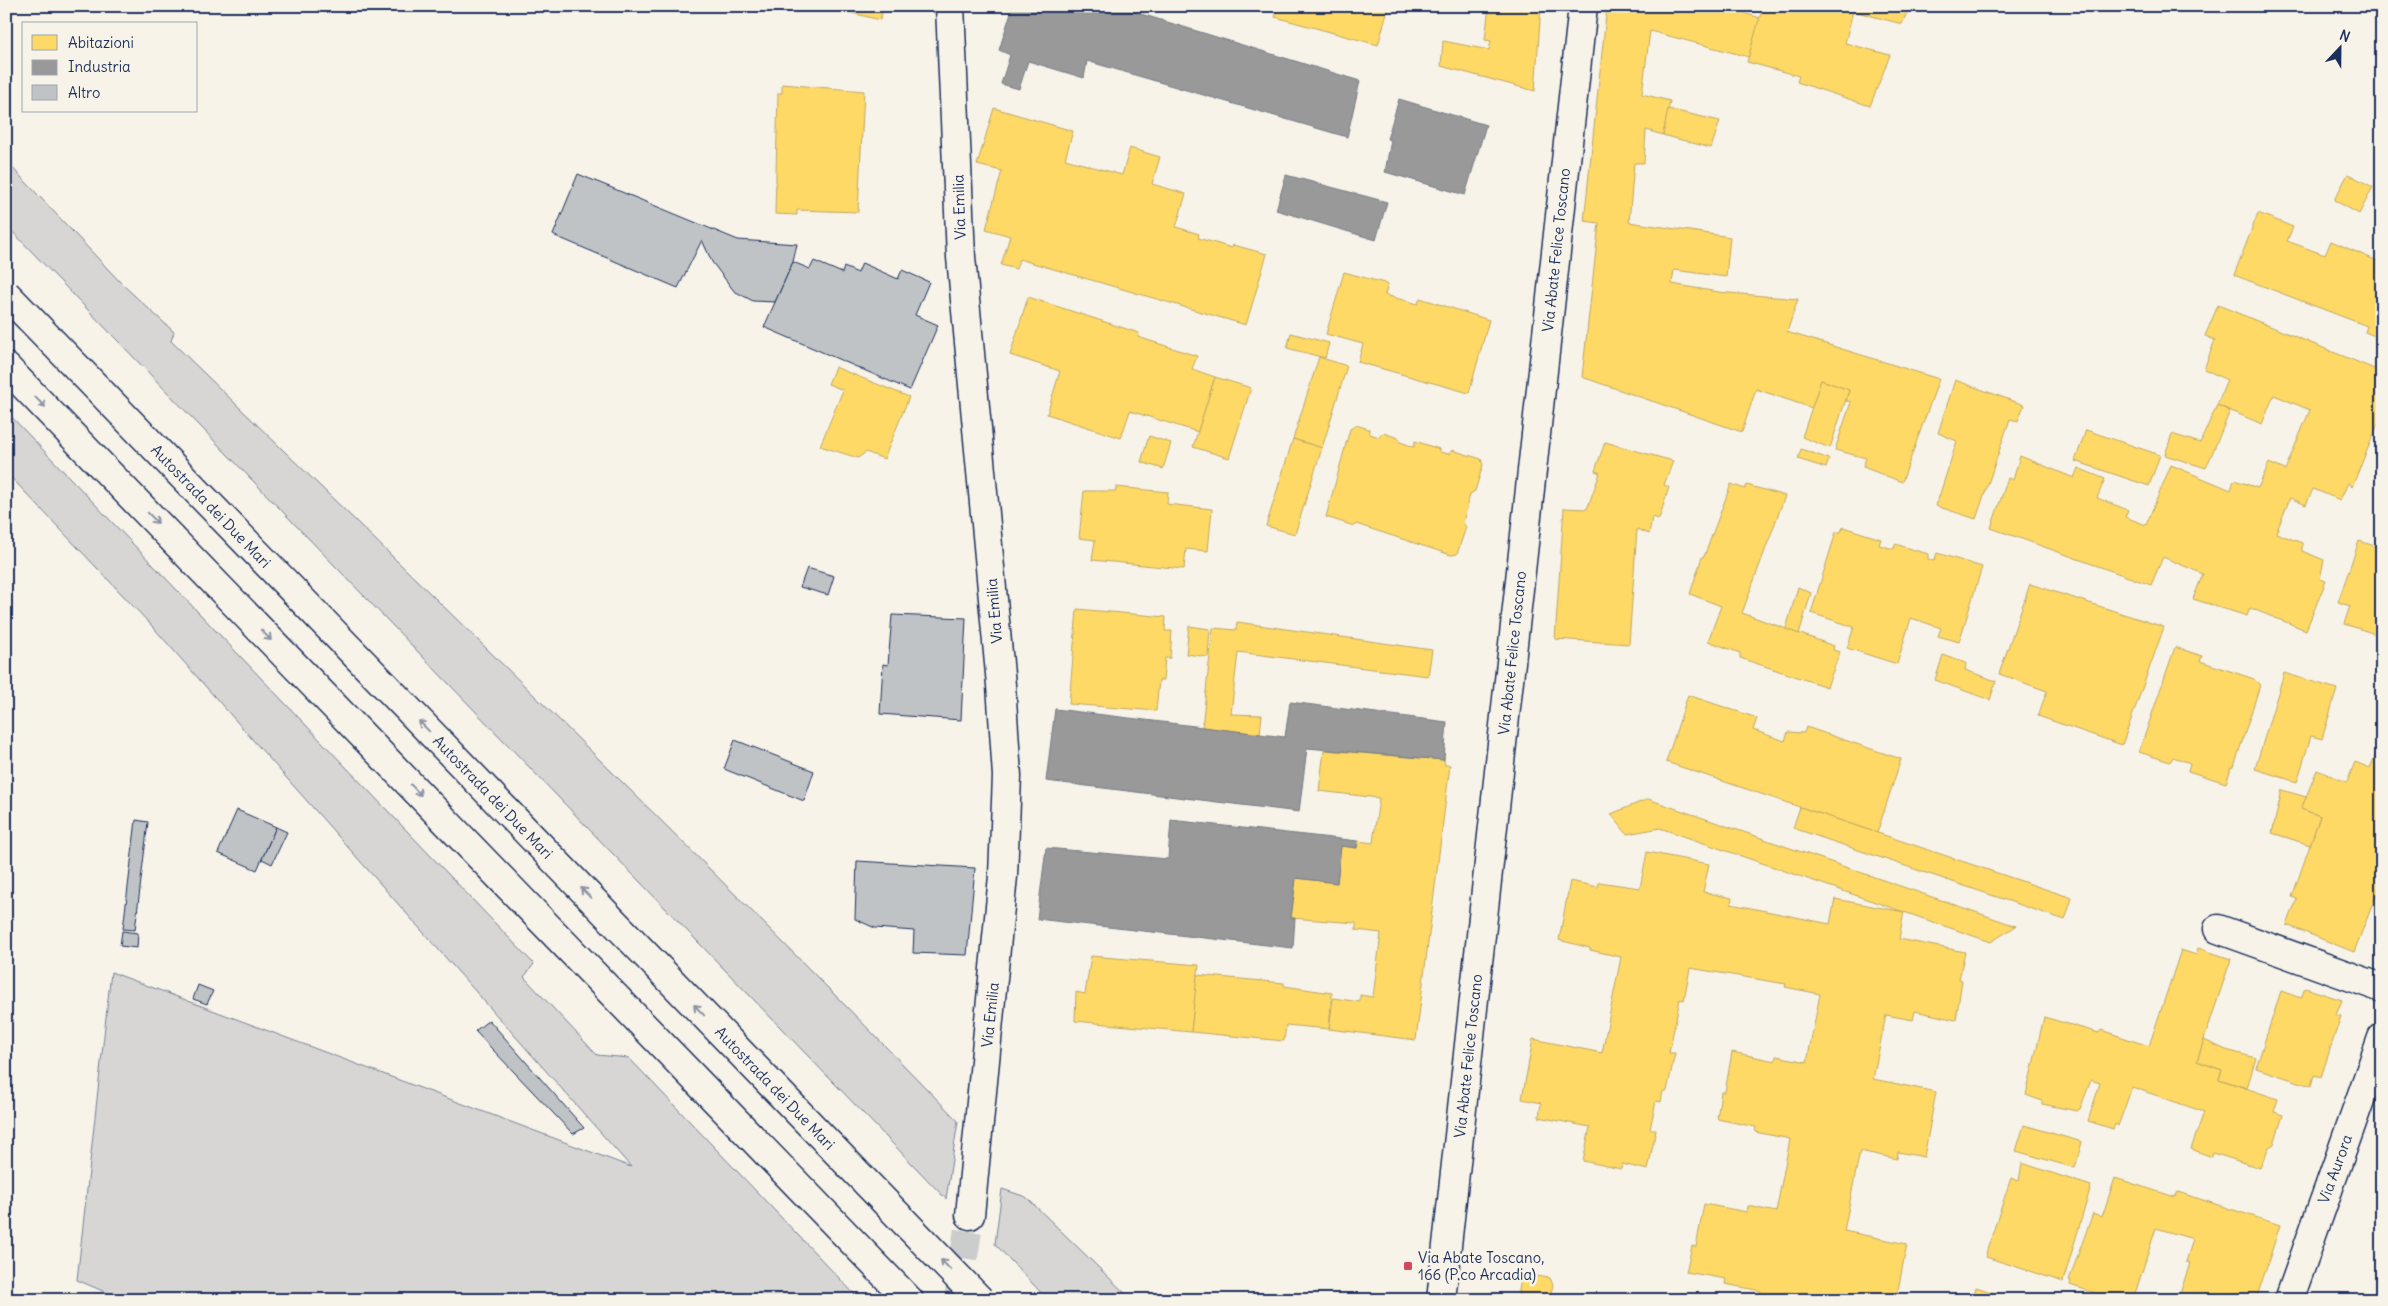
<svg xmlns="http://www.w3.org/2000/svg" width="2388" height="1306" font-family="Delius,sans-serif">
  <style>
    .green { fill: #d7d6d4; stroke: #798299 }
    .homes { fill: #ffd966; stroke: #bba664 }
    .industry { fill: #999; stroke: #737987 }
    .building { fill: #c0c3c5; stroke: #1b2f5e }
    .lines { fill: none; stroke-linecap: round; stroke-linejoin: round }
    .minor-tunnel { stroke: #cbcccc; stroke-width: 28; stroke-dasharray: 28 14; stroke-linecap: butt }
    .minor-casing { stroke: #1b2f5e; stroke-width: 31 }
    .highway-casing { stroke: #1b2f5e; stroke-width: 31 }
    .minor { stroke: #f7f3e8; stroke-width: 28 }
    .highway { stroke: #f7f3e8; stroke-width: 28 }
    .highway-bridge-casing { stroke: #1b2f5e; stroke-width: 31; stroke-linecap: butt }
    .highway-bridge { stroke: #f7f3e8; stroke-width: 28 }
    .oneway { stroke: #8991a3 }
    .poi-dot { fill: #d1495b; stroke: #f7f3e8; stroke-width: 2 }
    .labels { text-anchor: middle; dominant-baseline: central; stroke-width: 5; stroke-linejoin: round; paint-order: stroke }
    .street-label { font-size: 15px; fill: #1b2f5e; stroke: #f7f3e8 }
    .poi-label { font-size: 15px; fill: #1b2f5e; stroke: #f7f3e8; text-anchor: start }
  </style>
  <rect width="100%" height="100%" fill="#f7f3e8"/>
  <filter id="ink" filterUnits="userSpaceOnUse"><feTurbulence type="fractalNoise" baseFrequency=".02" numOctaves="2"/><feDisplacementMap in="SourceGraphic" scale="10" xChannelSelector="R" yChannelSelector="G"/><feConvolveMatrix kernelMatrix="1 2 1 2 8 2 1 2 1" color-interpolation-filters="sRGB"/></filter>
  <g filter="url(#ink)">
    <g class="green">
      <path d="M6,161L123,285L174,332L171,341C436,599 701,855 958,1121L946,1199L6,225Z"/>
      <path d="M6,411L534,964L524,977L597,1055L629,1058L860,1300H124L77,1280L111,972L631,1167L152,626L6,472Z"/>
      <path d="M1002,1189L1026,1197L1132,1300H1048L995,1244Z"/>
    </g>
    <g class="homes">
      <path d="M841,6H884L880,20L840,10Z"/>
      <path d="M1278,6H1389L1378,45L1275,17Z"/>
      <path d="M1489,6H1541L1535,91L1441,66L1443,41L1489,50L1491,41L1485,40Z"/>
      <path d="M1607,6H1723L1760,18L1749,57L1650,31L1642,94L1670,101L1663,135L1646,130L1644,163H1634L1629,222L1730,237L1726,277L1674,270L1672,284L1718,292L1798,299L1787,332L1939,379L1902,482L1863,467L1866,458L1835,450L1851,402L1846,401L1849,390L1821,380L1812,408L1756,389L1742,432L1582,377L1599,223L1584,221Z"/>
      <path d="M1763,6H1910L1902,24L1853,11L1845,43L1890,55L1870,106L1797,82L1799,76L1747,62Z"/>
      <path d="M782,84L864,91L858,212L797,210V215L775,214L778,93H782Z"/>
      <path d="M994,108L1073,131L1065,159L1122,175L1130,148L1160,157L1152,184L1186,194L1176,227L1199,234L1198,238L1232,248L1233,245L1267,254L1246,325L1019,259L1016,269L1001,265L1010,236L986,229L1002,171L977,165Z"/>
      <path d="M1668,109L1720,121L1711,148L1663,135Z"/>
      <path d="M2348,174L2373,187L2359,214L2334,200Z"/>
      <path d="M2258,213L2293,227L2287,241L2325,255L2331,241L2382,263V339L2365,332L2367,326L2234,275Z"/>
      <path d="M1344,272L1388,284L1385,295L1418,304L1420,298L1489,320L1469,393L1358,362L1363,344L1326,334Z"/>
      <path d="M1028,297L1139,333L1138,337L1197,356L1192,369L1215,377L1198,432L1130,411L1121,438L1047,414L1060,371L1010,355Z"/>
      <path d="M2218,305L2382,372V414L2352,487L2348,483L2340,500L2313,489L2306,505L2290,498L2276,533L2302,543V551L2324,560L2320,579L2326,581L2306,630L2250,608L2247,616L2193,599L2203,574L2163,557L2151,585L1991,528L2008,478L2013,480L2020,456L2074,478L2078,468L2105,479L2097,498L2128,510L2125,517L2146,525L2171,465L2231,490L2234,480L2258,488L2269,463L2285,470L2310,410L2274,395L2262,424L2217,405L2227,380L2204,369L2215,340L2205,336Z"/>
      <path d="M1291,333L1329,343L1325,358L1287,348Z"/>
      <path d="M1319,357L1347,366L1322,448L1293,439Z"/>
      <path d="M835,367L909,397L884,459L866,452L858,458L820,446L843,390L828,384Z"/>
      <path d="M1215,377L1251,388L1229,458L1193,447Z"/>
      <path d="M1821,380L1849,390L1830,448L1802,437Z"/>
      <path d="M1955,380L2024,405L2018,421L2010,419L1976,519L1936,506L1957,441L1938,433Z"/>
      <path d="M2217,405L2230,411L2206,468L2165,455L2172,434L2200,443Z"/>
      <path d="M1356,425L1369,429L1370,434L1379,437L1383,433L1399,438L1400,442L1414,447L1415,441L1439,449V452L1449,454L1452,450L1481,459L1483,465L1475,491L1470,494L1463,523L1466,527L1457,554L1451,555L1356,524L1354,526L1326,517L1350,429Z"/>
      <path d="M2086,430L2160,455L2149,486L2075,461Z"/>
      <path d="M1149,436L1171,443L1163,469L1141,462Z"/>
      <path d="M1293,439L1322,448L1295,534L1266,526Z"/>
      <path d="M1605,442L1673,461L1664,485L1669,487L1659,519L1652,517L1649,534L1637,529L1629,644L1555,639L1564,508L1587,509L1600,473L1595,471Z"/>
      <path d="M1801,449L1829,459L1826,468L1798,459Z"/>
      <path d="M1731,484L1745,489L1747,485L1785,496L1742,613L1834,646L1833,650L1840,652L1827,687L1740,658V653L1708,641L1721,606L1690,594L1702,557H1704Z"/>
      <path d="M1116,487L1168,492L1167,504L1212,509L1208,551L1186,549L1184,569L1092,560L1095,540L1079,538L1084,491H1116Z"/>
      <path d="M1843,527L1881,539L1879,545L1894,549L1895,544L1928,554V559L1934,561L1937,553L1982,567L1959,642L1938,636L1941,628L1911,618L1897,664L1847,648L1854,627L1811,613L1836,532H1841Z"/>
      <path d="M2359,541L2375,546L2377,541L2382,543V636L2344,624L2350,606L2338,602Z"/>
      <path d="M2030,584L2164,627L2122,745L2038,716L2047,691L1999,674Z"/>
      <path d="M1798,587L1811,593L1799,634L1786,629Z"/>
      <path d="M1077,609L1166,617L1165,631H1172L1170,658H1165L1163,680H1159L1156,711L1069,704Z"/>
      <path d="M1237,622L1432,650L1428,676L1238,652L1231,714L1262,715L1260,734L1202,727L1213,628L1236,630Z"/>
      <path d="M1189,626L1210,629L1208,657L1186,654Z"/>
      <path d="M2175,647L2202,656L2200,661L2254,679L2260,685L2234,767L2231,768L2226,783L2188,771L2190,763L2173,757L2170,762L2139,752Z"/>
      <path d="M1943,655L1966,663L1965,670L1996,681L1990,700L1935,680Z"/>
      <path d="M2284,673L2337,689L2322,739L2311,736L2297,782L2255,769Z"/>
      <path d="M1688,695L1757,718L1753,730L1785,741L1788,732L1804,733L1806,727L1901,759L1877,833L1666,762Z"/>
      <path d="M2382,739V880L2354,952L2287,925L2297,899L2292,897L2320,816L2301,809L2317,770L2347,782L2355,762L2370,768Z"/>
      <path d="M1324,750L1444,760L1445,765H1450L1416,1040L1329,1029L1333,998L1360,1002V995L1373,997L1381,933L1356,930V923L1291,918L1296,878L1337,883L1341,846L1357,848L1358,841L1373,843L1379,798L1319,791Z"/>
      <path d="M2282,790L2306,797L2301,809L2320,816L2310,845L2272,833Z"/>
      <path d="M1648,799L2016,926L1991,942L1660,828L1627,834L1611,814Z"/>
      <path d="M1800,807L2072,898L2065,920L1793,828Z"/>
      <path d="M1647,852L1709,864L1703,892L1732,898L1731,904L1830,924L1835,899L1904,912L1899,939L1965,952L1959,979L1962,980L1956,1020L1915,1011L1913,1020L1886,1015L1873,1079L1936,1092L1924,1157L1898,1152L1897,1159L1860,1151L1844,1231L1907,1244L1896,1300H1759L1761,1291L1725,1284L1726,1279L1686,1272L1692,1246L1696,1247L1704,1204L1747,1212L1748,1206L1776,1212L1790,1139L1755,1132L1756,1127L1717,1119L1721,1092H1725L1732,1052L1775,1061L1776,1056L1807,1062L1820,994L1785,987L1786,984L1690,968L1684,1000L1680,999L1669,1053H1675L1667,1091H1663L1661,1102L1656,1101L1650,1129H1656L1648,1170L1622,1164L1621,1169L1583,1161L1590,1127L1539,1117L1541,1103L1522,1099L1533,1039L1602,1053L1621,957L1590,950V948L1559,940L1570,881L1598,887L1599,882L1640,888Z"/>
      <path d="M2198,948L2231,959L2197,1061L2222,1070L2219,1079L2278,1099L2274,1112L2283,1115L2274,1144L2269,1147L2260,1168L2213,1153L2212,1157L2191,1149L2204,1112L2132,1087L2118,1126L2115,1124L2113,1129L2088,1121L2100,1083L2091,1080L2080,1109L2077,1111L2042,1104V1101L2026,1095L2044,1017L2099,1033L2101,1030L2149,1046L2181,950L2196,955Z"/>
      <path d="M1091,956L1199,965L1191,1032L1075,1021L1076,992L1085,994Z"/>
      <path d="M1197,975L1284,983V986L1332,993L1329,1029L1286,1025L1284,1041L1191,1032Z"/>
      <path d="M2305,988L2342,1000L2336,1015L2341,1016L2321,1077L2314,1075L2311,1086L2256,1068L2281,991L2301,998Z"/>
      <path d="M2204,1040L2226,1050L2256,1058L2247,1088L2219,1079L2222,1070L2197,1061Z"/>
      <path d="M2024,1125L2082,1142L2075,1168L2016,1151Z"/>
      <path d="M2022,1163L2091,1186L2063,1282L1986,1257L1987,1250L2011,1178L2019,1181Z"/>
      <path d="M2115,1178L2175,1197L2178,1192L2280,1225L2256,1300H2178L2190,1263L2186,1262L2193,1239L2156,1228L2133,1300H2117L2070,1285L2071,1281L2069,1280L2093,1213L2102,1217Z"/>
      <path d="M1528,1275L1550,1278L1553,1285L1549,1300H1520L1518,1297L1521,1278Z"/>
      <path d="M1976,1287L2016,1300H1973Z"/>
    </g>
    <g class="industry">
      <path d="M1013,6H1115L1360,81L1347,137L1087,61L1084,78L1028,61L1019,89L1001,84L1010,55L999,50Z"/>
      <path d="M1399,99L1486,125L1465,195L1385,172L1391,140L1387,139Z"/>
      <path d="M1286,175L1387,202L1376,240L1276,210Z"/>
      <path d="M1290,702L1447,722L1444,760L1307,748L1299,812L1046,781L1055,709L1285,737Z"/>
      <path d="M1171,820L1358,841L1357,848L1341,846L1337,883L1296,878L1291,918H1295L1293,948L1037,919L1046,848L1168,859Z"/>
    </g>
    <g class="building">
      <path d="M578,174L738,240L797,244L793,262L775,302L753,301L734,291L712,262L702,240L678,288L553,235Z"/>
      <path d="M814,261L842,273L844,267L858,273L862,263L898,279L902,270L929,282L915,315L938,325L910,390L764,327L793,262L810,269Z"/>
      <path d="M807,568L834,576L828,595L800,587Z"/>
      <path d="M892,615L966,618L961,720L880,714L883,664L888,665Z"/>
      <path d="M735,740L814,771L804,801L724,769Z"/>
      <path d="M237,810L276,827L257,870L218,853Z"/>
      <path d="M136,820L148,822L135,930L123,929Z"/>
      <path d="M276,827L287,832L272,864L262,859Z"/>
      <path d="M857,861L975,868L967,955L913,953L914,931L875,928L855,919Z"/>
      <path d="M122,931L138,933L137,948L120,946Z"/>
      <path d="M198,985L213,991L207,1004L193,999Z"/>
      <path d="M489,1020L584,1128L573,1134L475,1031Z"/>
    </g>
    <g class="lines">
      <path class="minor-tunnel" d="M958,1300L970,1215"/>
      <defs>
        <g id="minor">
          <path d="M950,6L961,257L1001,685L1007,776L1003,876L970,1215"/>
          <path d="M2218,929L2382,988"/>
          <path d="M1441,1300L1583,6"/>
          <path d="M2289,1300L2382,1038"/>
        </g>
        <path id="highway" d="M6,367L909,1300"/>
      </defs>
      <use href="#minor" class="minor-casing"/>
      <use href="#highway" class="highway-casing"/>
      <use href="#minor" class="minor"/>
      <use href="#highway" class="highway"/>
      <defs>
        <path id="highway-bridge" d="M6,294L980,1300"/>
      </defs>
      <use href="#highway-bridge" class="highway-bridge-casing"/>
      <use href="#highway-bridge" class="highway-bridge"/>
    </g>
    <defs><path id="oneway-shaft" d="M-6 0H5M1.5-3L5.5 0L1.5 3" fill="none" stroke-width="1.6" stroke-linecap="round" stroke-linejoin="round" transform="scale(1.25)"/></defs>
    <g class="oneway">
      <use href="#oneway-shaft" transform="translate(40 402) rotate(46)"/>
      <use href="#oneway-shaft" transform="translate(153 518) rotate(46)"/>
      <use href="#oneway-shaft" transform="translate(266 635) rotate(46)"/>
      <use href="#oneway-shaft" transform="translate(424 726) rotate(-134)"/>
      <use href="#oneway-shaft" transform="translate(416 790) rotate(46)"/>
      <use href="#oneway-shaft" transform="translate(586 893) rotate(-134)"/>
      <use href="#oneway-shaft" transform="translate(699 1010) rotate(-134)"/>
      <use href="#oneway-shaft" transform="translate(946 1265) rotate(-134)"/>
    </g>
  </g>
  <rect class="poi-dot" x="1403" y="1261" width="10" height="10" rx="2.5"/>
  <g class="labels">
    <g class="street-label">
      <text transform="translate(959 207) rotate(-92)">Via Emilia</text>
      <text transform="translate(1556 250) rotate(-84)">Via Abate Felice Toscano</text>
      <text transform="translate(211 506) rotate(46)">Autostrada dei Due Mari</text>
      <text transform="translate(994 611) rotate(-95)">Via Emilia</text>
      <text transform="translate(1512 653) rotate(-84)">Via Abate Felice Toscano</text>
      <text transform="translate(493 797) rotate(46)">Autostrada dei Due Mari</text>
      <text transform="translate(990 1015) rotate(-84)">Via Emilia</text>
      <text transform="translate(1468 1056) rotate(-84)">Via Abate Felice Toscano</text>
      <text transform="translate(775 1088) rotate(46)">Autostrada dei Due Mari</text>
      <text transform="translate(2335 1169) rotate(-70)">Via Aurora</text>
    </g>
    <g class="poi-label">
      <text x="1418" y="1257">Via Abate Toscano,<tspan x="1418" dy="17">166 (P.co Arcadia)</tspan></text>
    </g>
  </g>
  <rect width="2388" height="1306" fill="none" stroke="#f7f3e8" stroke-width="25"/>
  <rect x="12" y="12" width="2363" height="1281" fill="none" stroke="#1b2f5e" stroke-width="2" filter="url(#ink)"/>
  <rect x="22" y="22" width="175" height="90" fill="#f7f3e8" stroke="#9fa5b1"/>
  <rect x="32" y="35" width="25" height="15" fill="#ffd966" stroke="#9fa5b1"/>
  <text x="68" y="48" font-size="15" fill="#1b2f5e">Abitazioni</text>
  <rect x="32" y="60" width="25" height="15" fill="#999999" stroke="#9fa5b1"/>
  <text x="68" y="72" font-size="15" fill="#1b2f5e">Industria</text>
  <rect x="32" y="85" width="25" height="15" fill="#c0c3c5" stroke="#9fa5b1"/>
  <text x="68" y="98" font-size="15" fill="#1b2f5e">Altro</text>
  <g transform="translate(2340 48) rotate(22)" stroke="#f7f3e8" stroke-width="4" paint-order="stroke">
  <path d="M0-4L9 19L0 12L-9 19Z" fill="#1b2f5e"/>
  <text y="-8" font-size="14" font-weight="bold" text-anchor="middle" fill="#1b2f5e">N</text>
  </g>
</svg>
